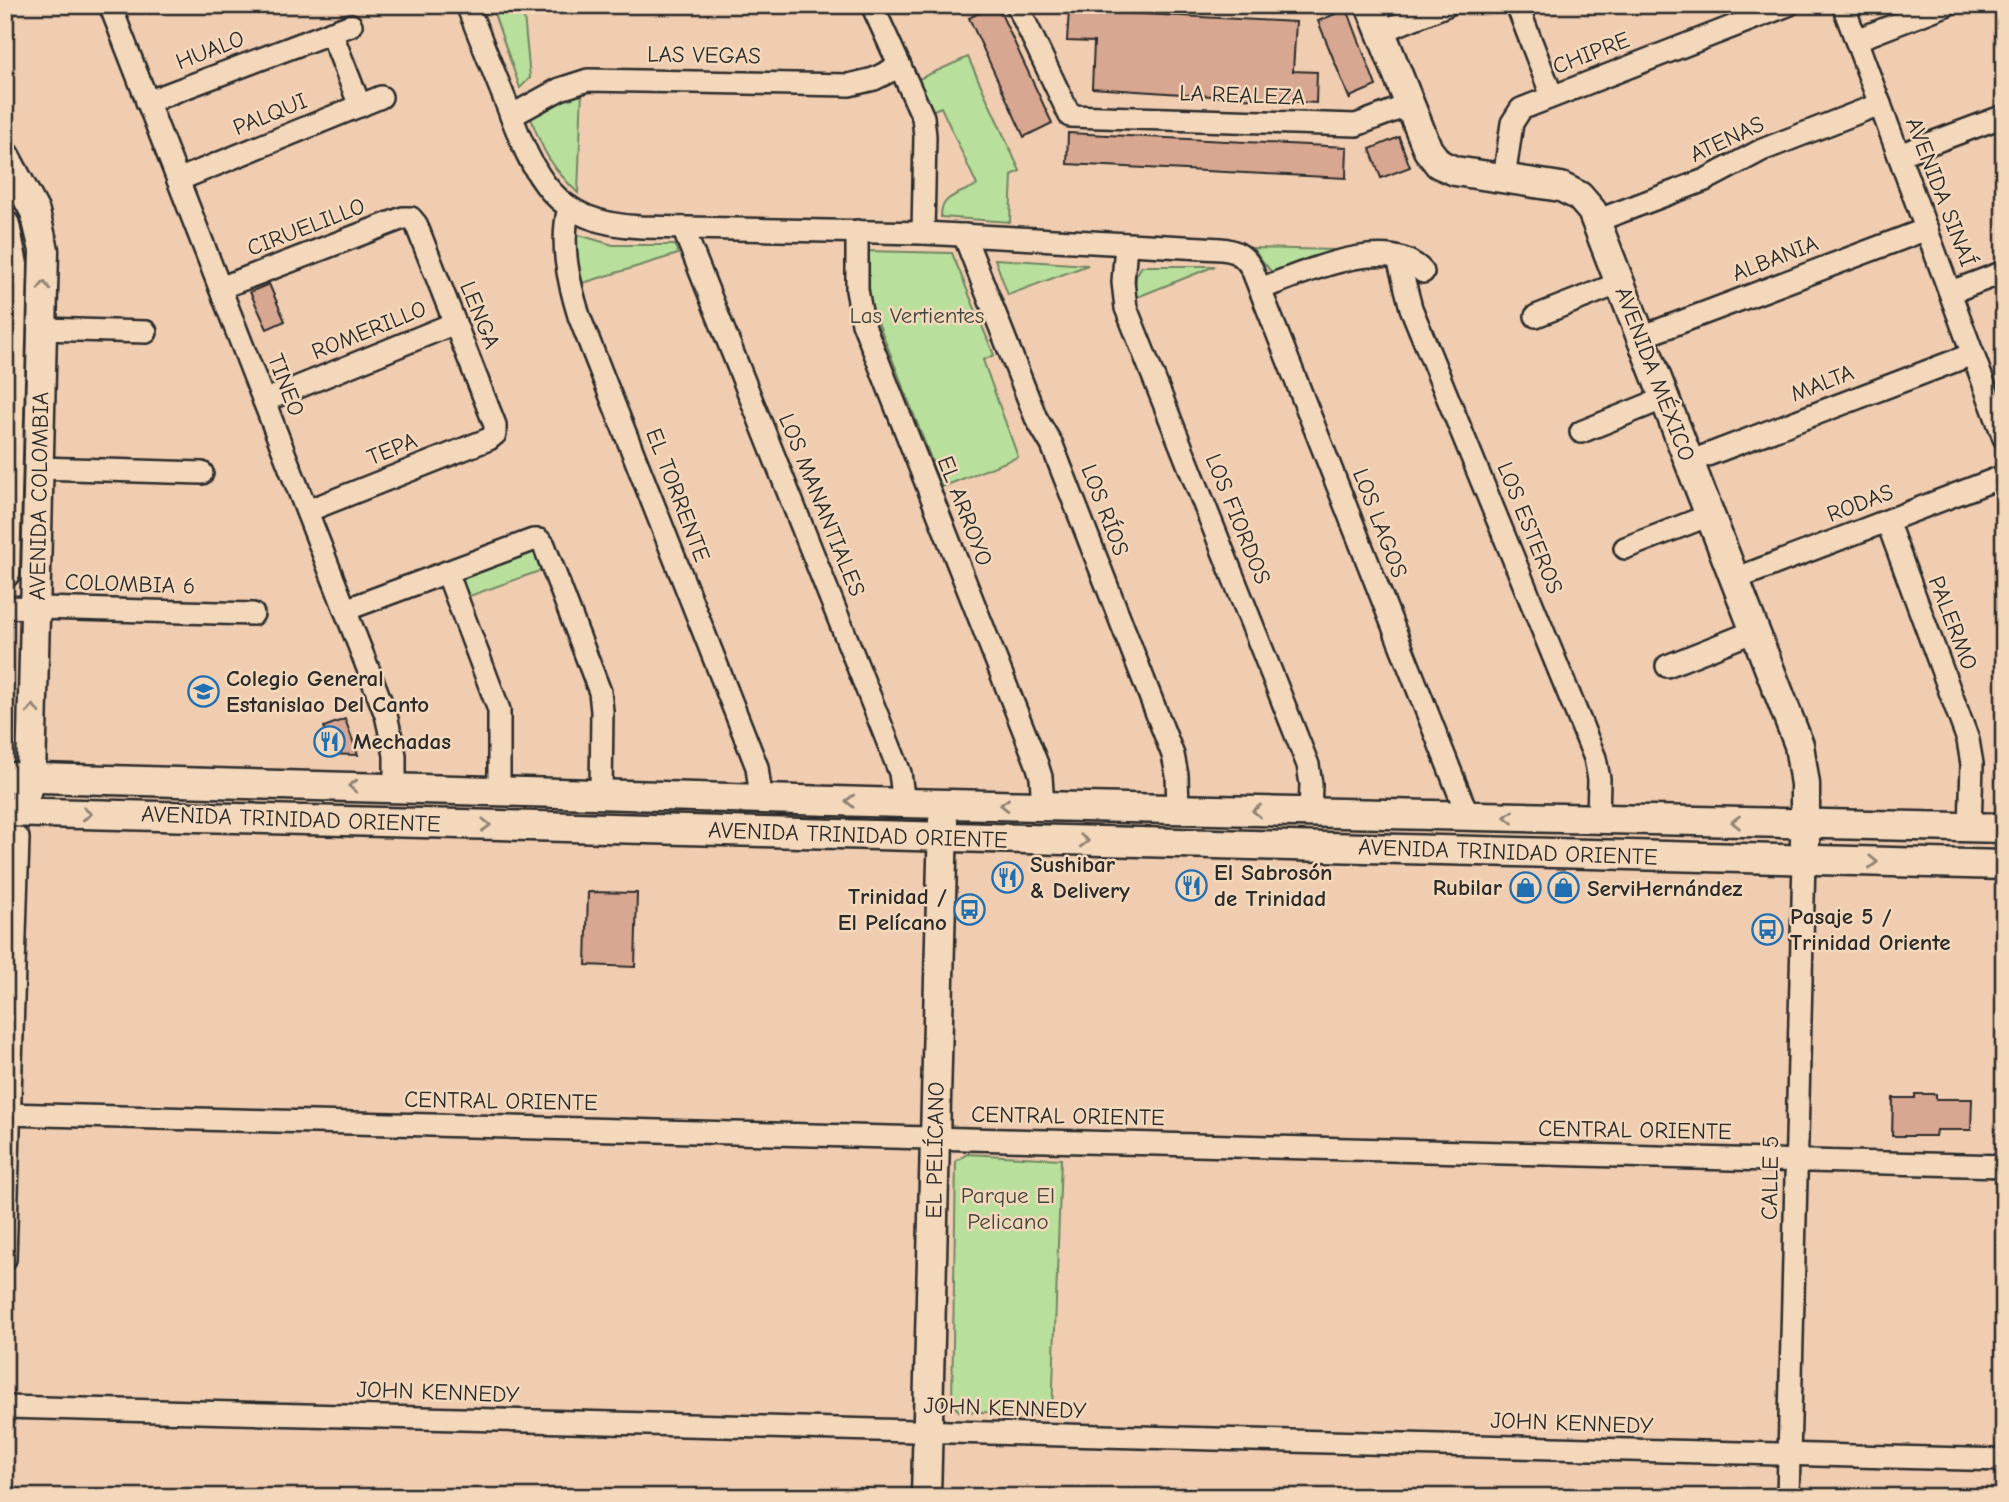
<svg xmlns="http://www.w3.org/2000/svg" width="2009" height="1502" font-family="'Comic Neue',sans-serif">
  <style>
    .green { fill: #b8df9b; stroke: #728563; stroke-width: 2 }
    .building { fill: #d8a791; stroke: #2b2b2b; stroke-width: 2 }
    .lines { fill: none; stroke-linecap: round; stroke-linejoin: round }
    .street-casing { stroke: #2b2b2b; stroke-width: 26 }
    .secondary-casing { stroke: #2b2b2b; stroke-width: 33 }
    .street { stroke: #f4d8bb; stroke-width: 21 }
    .secondary { stroke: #f4d8bb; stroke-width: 28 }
    .oneway { stroke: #908273 }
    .labels { text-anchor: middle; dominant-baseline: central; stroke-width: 5; stroke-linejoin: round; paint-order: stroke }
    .street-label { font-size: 23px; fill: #2b2b2b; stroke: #f4d8bb }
    .park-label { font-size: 23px; fill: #40463c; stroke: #f4d8bb }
    .poi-label { font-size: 23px; font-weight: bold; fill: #2b2b2b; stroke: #f4d8bb; text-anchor: start }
  </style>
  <rect width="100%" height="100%" fill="#f0cdb1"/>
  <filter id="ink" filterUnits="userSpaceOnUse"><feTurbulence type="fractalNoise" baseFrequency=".0143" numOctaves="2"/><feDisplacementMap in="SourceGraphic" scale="14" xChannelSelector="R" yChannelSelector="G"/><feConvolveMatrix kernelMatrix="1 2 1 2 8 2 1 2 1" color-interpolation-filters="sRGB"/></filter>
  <g filter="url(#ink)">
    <g class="green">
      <path d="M491,5H523L530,78L520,88Z"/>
      <path d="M968,57L1020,171L1012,175L1010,222L941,217C940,195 961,194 977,185L941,107L929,112L914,81Z"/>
      <path d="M582,89L578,193C553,169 542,151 531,118L556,101Z"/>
      <path d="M569,232L613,245H675L678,254L583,283L573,258Z"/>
      <path d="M1252,248L1338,250L1273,274Z"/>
      <path d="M865,251L952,253L994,355L983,360L1018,457L942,487L871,304Z"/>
      <path d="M995,259L1088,265L1008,295Z"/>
      <path d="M1142,266H1215L1135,298L1136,276Z"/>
      <path d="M530,546L539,551L548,568L464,598L458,579Z"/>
      <path d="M967,1154L1061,1159L1052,1415L959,1411L952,1404L956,1161Z"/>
    </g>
    <g class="building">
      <path d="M994,5H997L1052,123L1024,137L969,18Z"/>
      <path d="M1347,9L1376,86L1350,97V100L1318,21Z"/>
      <path d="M1069,10L1296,22L1293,71L1317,72L1316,103L1092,88L1094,42L1067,41Z"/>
      <path d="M1068,133L1347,147L1346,178L1067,164Z"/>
      <path d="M1399,137L1410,167L1381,178L1370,149Z"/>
      <path d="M269,284L285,321L267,329L250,292Z"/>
      <path d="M345,719L358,755L323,754L324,727Z"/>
      <path d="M588,892L637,893L635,967L586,965Z"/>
      <path d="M1915,1094H1936V1099H1972L1971,1130H1936L1935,1136H1892L1893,1098H1915Z"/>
    </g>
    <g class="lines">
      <defs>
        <g id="street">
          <path d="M110,5L386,715L395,755V787"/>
          <path d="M467,5C480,38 494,72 507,105C535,178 553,223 641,227L923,233L1221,249C1236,250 1245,256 1252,269L1468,816"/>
          <path d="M872,5L923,117L925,136L923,233"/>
          <path d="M1017,5L1070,116L1356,125L1409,105"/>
          <path d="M1517,5L1552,96"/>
          <path d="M1843,5L2004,438"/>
          <path d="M331,32L360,106"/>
          <path d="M1380,32L1447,5"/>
          <path d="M1856,40L1946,5"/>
          <path d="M147,102L351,25"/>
          <path d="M511,116L560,89L588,80L849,85L874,79L900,66"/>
          <path d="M1899,155L2004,116"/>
          <path d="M1504,179L1512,123L1521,109L1788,5"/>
          <path d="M178,180L381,97"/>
          <path d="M569,207C560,244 568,280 579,316L757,767L761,798"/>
          <path d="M1596,221L1705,180L1762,150L1880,104"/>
          <path d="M683,228L895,760L900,773L904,803"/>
          <path d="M857,231V290L863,323L1037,764L1041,777L1043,806"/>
          <path d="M964,235L1036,418L1052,445L1173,755L1177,775L1178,810"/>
          <path d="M1126,244L1123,282L1126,308L1308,765L1311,784L1310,813"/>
          <path d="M1398,258L1411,308L1595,758L1599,779L1598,819"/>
          <path d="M220,288L403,218H411L416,224L495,425V434L489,439L307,511"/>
          <path d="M1260,289C1299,275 1389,232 1423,272"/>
          <path d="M1951,292L2004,272"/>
          <path d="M1536,316L1620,283"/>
          <path d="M43,329L146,332"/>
          <path d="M1641,337L1927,229"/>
          <path d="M264,401L455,323"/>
          <path d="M1581,432L1665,398"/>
          <path d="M1689,462L1973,354"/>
          <path d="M39,468L202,473"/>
          <path d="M1887,521L1968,740L1972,764L1970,828"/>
          <path d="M1625,548L1710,515"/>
          <path d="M447,572L499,710V790"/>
          <path d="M1735,579L2004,476"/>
          <path d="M5,607L253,614"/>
          <path d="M345,610L533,540H539L544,545L600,692L602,711L601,793"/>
          <path d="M1667,666L1755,631"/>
          <path d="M5,1114L2004,1166"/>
          <path d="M5,1259L18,838"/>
          <path d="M5,1407L2004,1460"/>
          <path d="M1788,1497L1804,860"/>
        </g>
        <g id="secondary">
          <path d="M1370,5L1428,150L1439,164L1455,171L1561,187L1579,196L1592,211L1799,745L1805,784V843"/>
          <path d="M5,156L35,212L44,250L31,777L25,795"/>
          <path d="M5,225L13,265L5,573"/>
          <path d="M5,777L904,803L2004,828"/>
          <path d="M5,812L2004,865"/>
          <path d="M926,1497L943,821"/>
        </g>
      </defs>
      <use href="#street" class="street-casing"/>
      <use href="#secondary" class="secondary-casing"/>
      <use href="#street" class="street"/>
      <use href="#secondary" class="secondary"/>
    </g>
    <defs><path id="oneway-chevron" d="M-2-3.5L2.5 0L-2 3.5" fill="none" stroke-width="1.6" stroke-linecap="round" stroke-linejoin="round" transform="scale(1.75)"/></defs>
    <g class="oneway">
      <use href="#oneway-chevron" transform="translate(44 286) rotate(-89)"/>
      <use href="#oneway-chevron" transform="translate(33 709) rotate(-88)"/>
      <use href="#oneway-chevron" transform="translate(353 786) rotate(-178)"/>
      <use href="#oneway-chevron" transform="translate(850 801) rotate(-178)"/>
      <use href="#oneway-chevron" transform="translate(1005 805) rotate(-179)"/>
      <use href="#oneway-chevron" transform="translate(1257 811) rotate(-179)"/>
      <use href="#oneway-chevron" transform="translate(87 814) rotate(2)"/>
      <use href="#oneway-chevron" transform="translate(1509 817) rotate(-179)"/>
      <use href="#oneway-chevron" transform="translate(1736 822) rotate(-179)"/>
      <use href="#oneway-chevron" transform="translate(486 825) rotate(2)"/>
      <use href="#oneway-chevron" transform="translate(1084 841) rotate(2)"/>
      <use href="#oneway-chevron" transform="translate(1873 862) rotate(2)"/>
    </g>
  </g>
  <defs>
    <symbol id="school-ring" viewBox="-11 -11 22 22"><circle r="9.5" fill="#f4d8bb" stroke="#1f6fb2" stroke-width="1.5"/><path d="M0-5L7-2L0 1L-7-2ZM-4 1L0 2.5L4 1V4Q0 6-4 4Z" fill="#1f6fb2"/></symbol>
    <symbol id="restaurant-ring" viewBox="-11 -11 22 22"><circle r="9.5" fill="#f4d8bb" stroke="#1f6fb2" stroke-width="1.5"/><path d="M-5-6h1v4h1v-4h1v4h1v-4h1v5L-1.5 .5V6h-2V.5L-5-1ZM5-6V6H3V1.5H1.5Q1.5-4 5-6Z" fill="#1f6fb2"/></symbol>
    <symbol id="shop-ring" viewBox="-11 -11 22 22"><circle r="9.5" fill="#f4d8bb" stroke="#1f6fb2" stroke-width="1.5"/><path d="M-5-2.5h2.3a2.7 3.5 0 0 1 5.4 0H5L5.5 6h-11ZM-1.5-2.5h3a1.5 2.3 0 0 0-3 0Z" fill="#1f6fb2"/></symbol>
    <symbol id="bus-ring" viewBox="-11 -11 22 22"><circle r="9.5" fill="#f4d8bb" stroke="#1f6fb2" stroke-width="1.5"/><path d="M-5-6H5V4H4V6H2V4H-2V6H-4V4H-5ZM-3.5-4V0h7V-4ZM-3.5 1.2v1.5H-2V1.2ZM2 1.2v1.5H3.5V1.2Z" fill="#1f6fb2"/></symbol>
  </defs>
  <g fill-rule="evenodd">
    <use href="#school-ring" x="186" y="674" width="35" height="35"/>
    <use href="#restaurant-ring" x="312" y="724" width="35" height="35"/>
    <use href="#restaurant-ring" x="990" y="860" width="35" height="35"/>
    <use href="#restaurant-ring" x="1174" y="868" width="35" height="35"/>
    <use href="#shop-ring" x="1508" y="870" width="35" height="35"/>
    <use href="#shop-ring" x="1546" y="870" width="35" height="35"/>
    <use href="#bus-ring" x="952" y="892" width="35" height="35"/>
    <use href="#bus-ring" x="1750" y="912" width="35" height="35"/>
  </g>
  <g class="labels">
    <g class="street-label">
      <text transform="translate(210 50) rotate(-21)">HUALO</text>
      <text transform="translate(1591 53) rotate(-21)">CHIPRE</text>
      <text transform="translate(704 55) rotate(1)">LAS VEGAS</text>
      <text transform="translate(1242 95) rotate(2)">LA REALEZA</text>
      <text transform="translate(270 114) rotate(-22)">PALQUI</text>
      <text transform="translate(1727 139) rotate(-25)">ATENAS</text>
      <text transform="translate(1941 192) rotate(69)">AVENIDA SINAÍ</text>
      <text transform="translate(306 227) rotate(-21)">CIRUELILLO</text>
      <text transform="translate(1775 258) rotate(-21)">ALBANIA</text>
      <text transform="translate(480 315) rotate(68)">LENGA</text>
      <text transform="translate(369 330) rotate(-22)">ROMERILLO</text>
      <text transform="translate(1655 374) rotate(69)">AVENIDA MÉXICO</text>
      <text transform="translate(1822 383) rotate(-21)">MALTA</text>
      <text transform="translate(286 385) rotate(69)">TINEO</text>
      <text transform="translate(392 449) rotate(-22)">TEPA</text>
      <text transform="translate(678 495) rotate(69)">EL TORRENTE</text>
      <text transform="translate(39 496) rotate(-89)">AVENIDA COLOMBIA</text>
      <text transform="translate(1860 503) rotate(-21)">RODAS</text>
      <text transform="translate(822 505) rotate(68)">LOS MANANTIALES</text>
      <text transform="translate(1105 510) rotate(69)">LOS RÍOS</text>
      <text transform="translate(965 511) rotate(69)">EL ARROYO</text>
      <text transform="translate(1238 519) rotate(68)">LOS FIORDOS</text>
      <text transform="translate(1380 523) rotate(69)">LOS LAGOS</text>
      <text transform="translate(1530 528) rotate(68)">LOS ESTEROS</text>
      <text transform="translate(130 584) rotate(2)">COLOMBIA 6</text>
      <text transform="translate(1953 623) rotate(69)">PALERMO</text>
      <text transform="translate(291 819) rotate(2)">AVENIDA TRINIDAD ORIENTE</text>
      <text transform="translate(858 835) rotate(2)">AVENIDA TRINIDAD ORIENTE</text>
      <text transform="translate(1508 852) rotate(2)">AVENIDA TRINIDAD ORIENTE</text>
      <text transform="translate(501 1101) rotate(1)">CENTRAL ORIENTE</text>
      <text transform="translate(1068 1116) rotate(1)">CENTRAL ORIENTE</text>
      <text transform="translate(1635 1130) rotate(1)">CENTRAL ORIENTE</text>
      <text transform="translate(935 1150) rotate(-89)">EL PELÍCANO</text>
      <text transform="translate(1770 1178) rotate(-89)">CALLE 5</text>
      <text transform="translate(438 1392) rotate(2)">JOHN KENNEDY</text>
      <text transform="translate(1005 1408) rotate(2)">JOHN KENNEDY</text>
      <text transform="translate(1572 1423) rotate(2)">JOHN KENNEDY</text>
    </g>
    <g class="park-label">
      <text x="917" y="315">Las Vertientes</text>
      <text x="1008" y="1195">Parque El<tspan x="1008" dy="26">Pelicano</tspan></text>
    </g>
    <g class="poi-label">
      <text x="226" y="678">Colegio General<tspan x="226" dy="26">Estanislao Del Canto</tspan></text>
      <text x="353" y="741">Mechadas</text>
      <text x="1030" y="864">Sushibar<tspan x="1030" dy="26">&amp; Delivery</tspan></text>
      <text x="1214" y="872">El Sabrosón<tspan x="1214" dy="26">de Trinidad</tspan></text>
      <text x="1502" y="887" text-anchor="end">Rubilar</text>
      <text x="1587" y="888">ServiHernández</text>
      <text x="947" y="896" text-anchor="end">Trinidad /<tspan x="947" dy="26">El Pelícano</tspan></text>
      <text x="1790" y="916">Pasaje 5 /<tspan x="1790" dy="26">Trinidad Oriente</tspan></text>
    </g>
  </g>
  <rect width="2009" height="1502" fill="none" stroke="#f4d8bb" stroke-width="28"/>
  <rect x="14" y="14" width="1981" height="1474" fill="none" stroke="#2b2b2b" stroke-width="2.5" filter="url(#ink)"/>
</svg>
